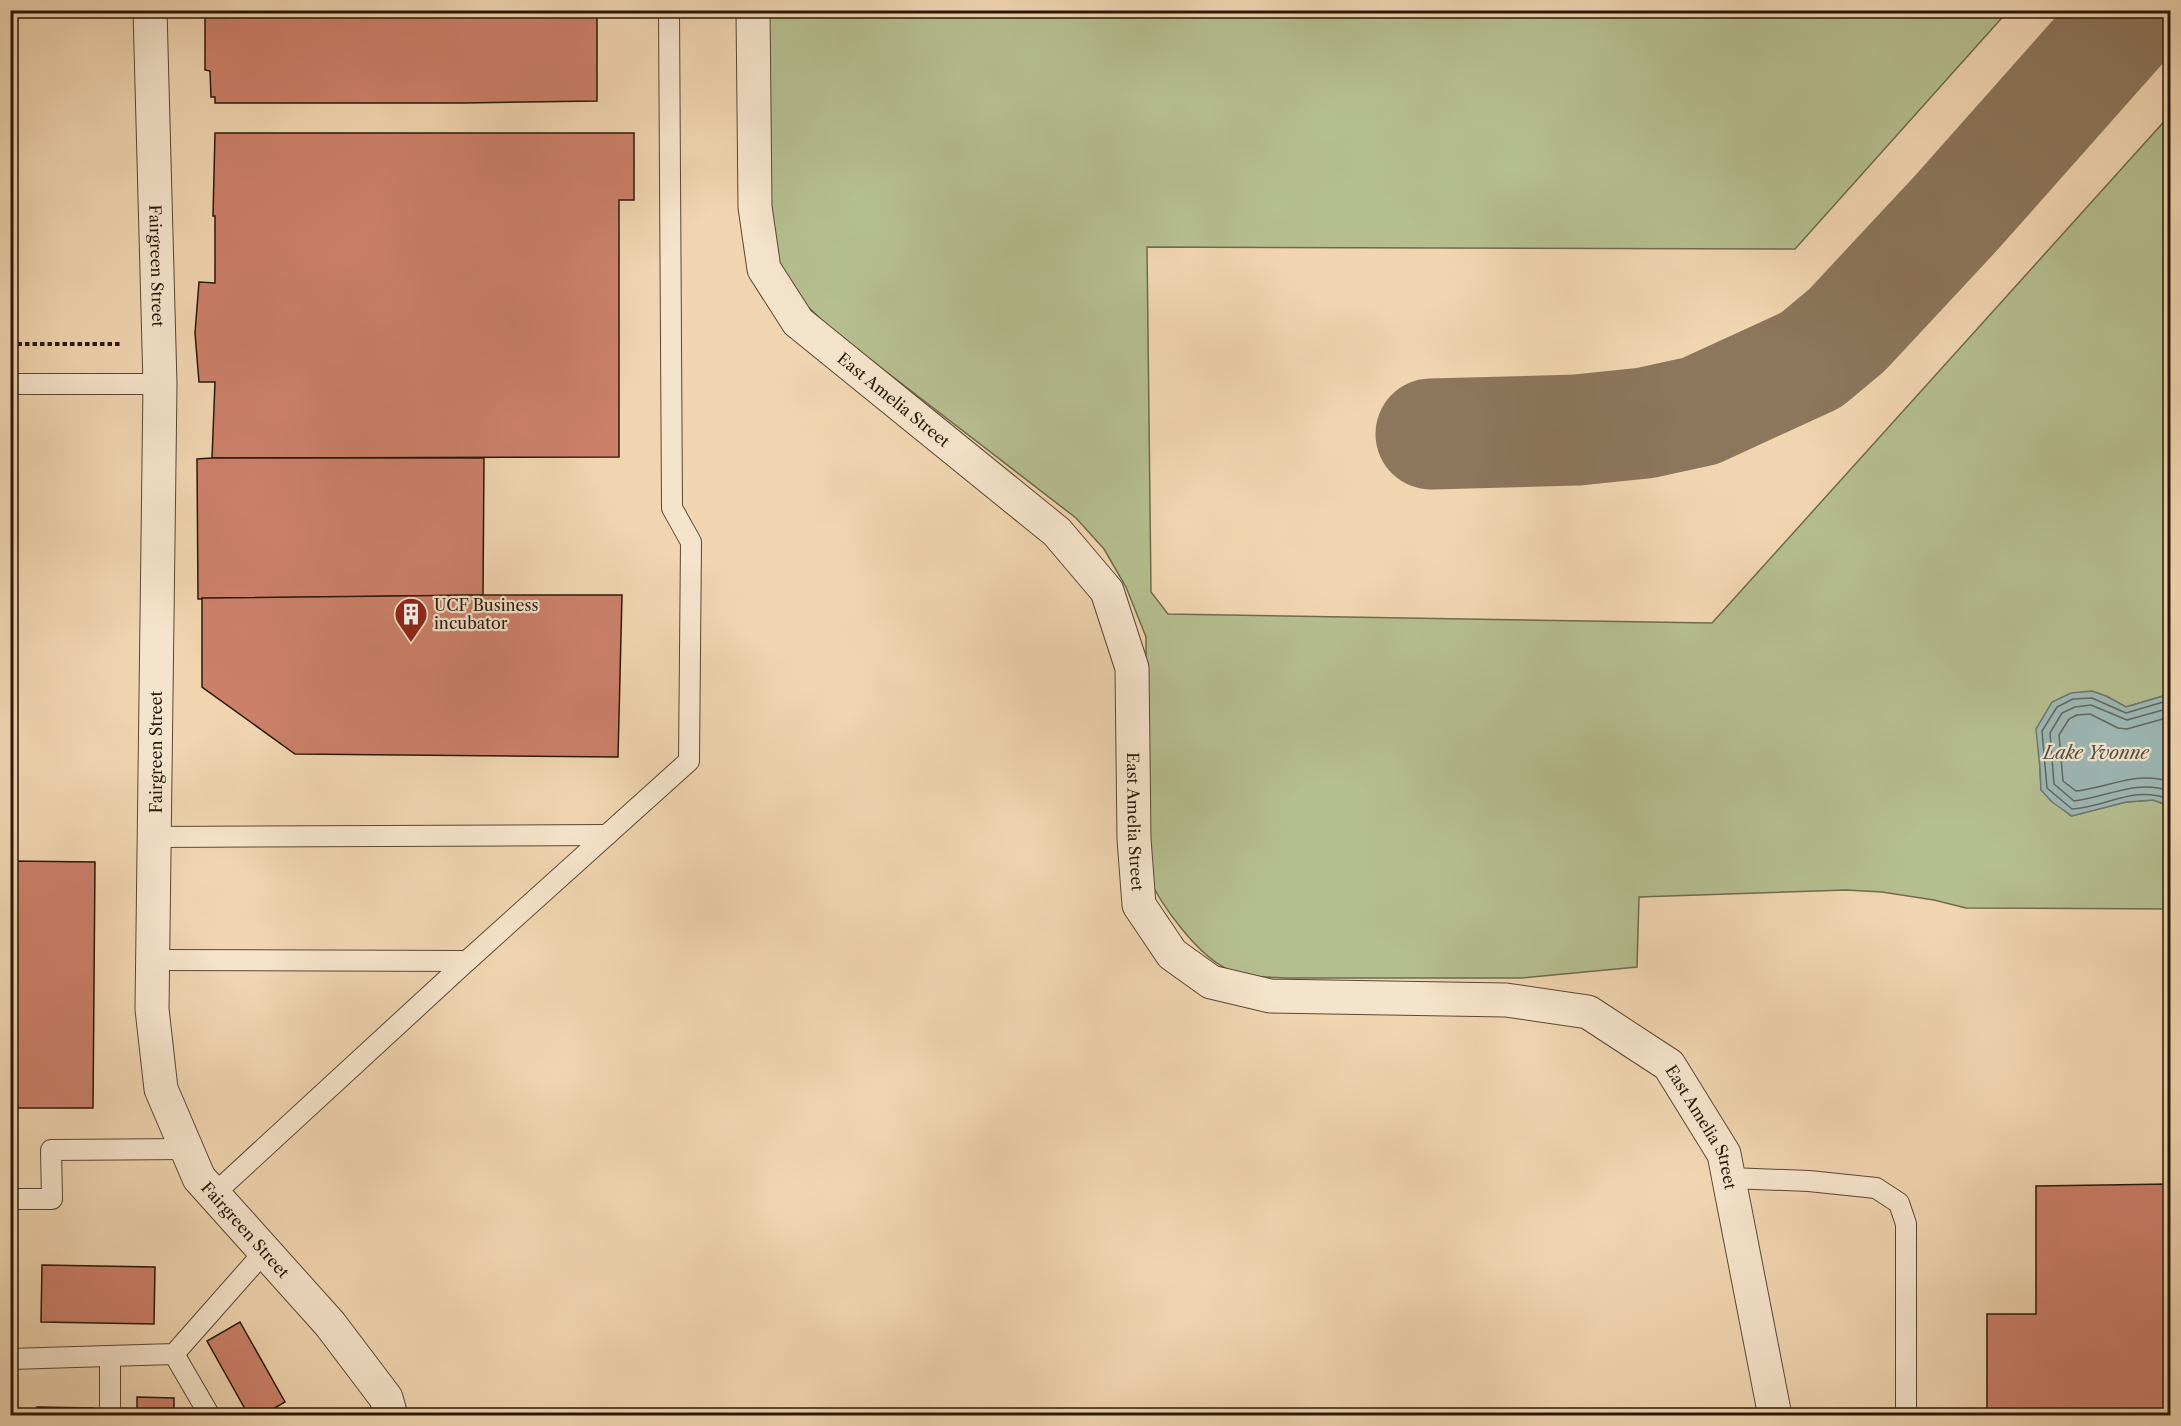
<svg xmlns="http://www.w3.org/2000/svg" width="2181" height="1426" font-family="'Libre Caslon Text',serif">
  <style>
    .green { fill: #b5be8f; stroke: #6e6b4c; stroke-width: 1.5 }
    .water { fill: #9db7b4; stroke: #6e7770; stroke-width: 1.5 }
    .lines { fill: none; stroke-linecap: round; stroke-linejoin: round }
    .shore { stroke: #62685e; stroke-width: 1.5 }
    .taxiway { stroke: #8c765c; stroke-width: 111 }
    .building { fill: #cc806a; stroke: #281809; stroke-width: 1.5 }
    .lane-casing { stroke: #5a4733; stroke-width: 22 }
    .street-casing { stroke: #5a4733; stroke-width: 35 }
    .path { stroke: #281809; stroke-width: 4; stroke-dasharray: 4.5 3; stroke-linecap: butt }
    .lane { stroke: #f5e4cc; stroke-width: 20 }
    .street { stroke: #f5e4cc; stroke-width: 33 }
    .labels { text-anchor: middle; dominant-baseline: central; stroke-width: 4.5; stroke-linejoin: round; paint-order: stroke }
    .street-label { font-size: 16px; fill: #281809; stroke: #f5e4cc }
    .poi-label { font-size: 16px; fill: #281809; stroke: #f5e4cc; text-anchor: start }
    .water-label { font-size: 18px; font-style: italic; fill: #515045; stroke: #f5e4cc }
  </style>
  <rect width="100%" height="100%" fill="#f0d5b0"/>
  <filter id="stains"><feTurbulence type="fractalNoise" baseFrequency=".00333" numOctaves="4"/><feColorMatrix values="0 0 0 0 .2 0 0 0 0 .09 0 0 0 0 .02 0 0 0 .5 -.17"/></filter>
  <radialGradient id="worn" r=".72"><stop offset=".6" stop-color="#630" stop-opacity="0"/><stop offset="1" stop-color="#630" stop-opacity=".3"/></radialGradient>
  <path class="green" d="M763,11H2008L1795,249L1147,247L1151,592L1168,614L1712,623L2170,115V694L2126,707L2106,696L2040,768L2041,790L2071,816L2126,802L2153,800L2170,806V909L1966,908L1934,900L1882,892L1846,890L1639,897L1637,967L1522,978H1284C1267,977 1248,977 1232,971C1199,959 1161,905 1146,873V637L1126,587L1104,549L1076,518L832,330L801,300L768,249Z"/>
  <path class="water" d="M2092,691L2106,696L2126,707L2170,694V806L2153,800L2126,802L2072,816L2052,802L2041,790L2040,768L2036,729L2052,702L2071,693Z"/>
  <g class="lines">
    <g class="shore">
      <path d="M2170,700L2126,713L2092,698L2073,699L2057,707L2042,731L2047,788L2072,809C2109,807 2131,785 2170,799"/>
      <path d="M2170,708L2127,720L2091,705L2075,707L2062,713L2050,733L2054,784L2074,801C2108,797 2135,779 2170,791"/>
      <path d="M2170,717L2127,729L2118,728L2090,714L2077,715L2069,719L2059,735L2063,781L2076,791C2108,788 2138,770 2170,782"/>
    </g>
    <path class="taxiway" d="M1431,434L1577,430L1645,423L1700,411L1811,360L1847,330L1956,213L2136,10"/>
  </g>
  <g class="building">
    <path d="M205,10H597V101L463,103H215V97H211L210,71L205,70Z"/>
    <path d="M215,133H634V200H619V457L212,458L215,382H199L195,333L199,282L215,283V216H213Z"/>
    <path d="M212,458H484L483,595L198,599L197,459Z"/>
    <path d="M483,595H622L618,757L295,754L202,687V598Z"/>
    <path d="M10,861L95,862L93,1108H10Z"/>
    <path d="M2170,1184V1416H1987V1314H2036V1186Z"/>
    <path d="M42,1265L155,1267L154,1324L41,1322Z"/>
    <path d="M240,1322L285,1402L261,1416H249L207,1341Z"/>
    <path d="M137,1397L174,1398V1416H137Z"/>
    <path d="M37,1407L93,1408V1416H37Z"/>
  </g>
  <g class="lines">
    <defs>
      <g id="lane">
        <path d="M10,384H160"/>
        <path d="M155,837L607,835"/>
        <path d="M153,960L467,961L689,761L691,542L672,508L669,10"/>
        <path d="M1730,1178L1809,1181L1876,1188L1899,1203L1906,1224V1416"/>
        <path d="M214,1194L467,961"/>
        <path d="M10,1199H52L51,1150L187,1149"/>
        <path d="M174,1354L210,1416"/>
        <path d="M10,1359L174,1354L265,1251"/>
        <path d="M110,1416V1356"/>
      </g>
      <g id="street">
        <path id="s1" d="M150,10L160,384L152,1009L161,1089L199,1178L330,1324L386,1398L391,1416"/>
        <path id="s2" d="M753,10L755,207L764,269L798,322L1057,532L1107,591L1132,668L1134,839L1139,905L1172,954L1211,982L1270,996L1506,1000L1588,1012L1669,1065L1724,1154L1775,1416"/>
      </g>
    </defs>
    <use href="#lane" class="lane-casing"/>
    <use href="#street" class="street-casing"/>
    <path class="path" d="M10,344H121"/>
    <use href="#lane" class="lane"/>
    <use href="#street" class="street"/>
  </g>
  <defs>
    <symbol id="building-pin" viewBox="-11 -11 22 30"><path d="M0 17L-7.5 6A9.5 9.5 0 1 1 7.5 6Z" fill="#8f2418" stroke="#f5e4cc"/><path d="M-4-6H4V6H1V3H-1V6H-4ZM-2.5-4.3h1.7v1.8h-1.7ZM.8-4.3h1.7v1.8H.8ZM-2.5-1h1.7V.8h-1.7ZM.8-1h1.7V.8H.8Z" fill="#fff"/></symbol>
  </defs>
  <g fill-rule="evenodd">
    <use href="#building-pin" x="392" y="595" width="38" height="52"/>
  </g>
  <g class="labels">
    <g class="street-label">
      <text stroke="none"><textPath href="#s1" startOffset="256">Fairgreen Street</textPath></text>
      <text stroke="none"><textPath href="#s2" startOffset="446">East Amelia Street</textPath></text>
      <text transform="translate(156 752) rotate(-90)">Fairgreen Street</text>
      <text stroke="none"><textPath href="#s2" startOffset="968">East Amelia Street</textPath></text>
      <text stroke="none"><textPath href="#s2" startOffset="1706">East Amelia Street</textPath></text>
      <text stroke="none"><textPath href="#s1" startOffset="1246">Fairgreen Street</textPath></text>
    </g>
    <g class="poi-label">
      <text x="434" y="605">UCF Business<tspan x="434" dy="18">incubator</tspan></text>
    </g>
    <g class="water-label">
      <text x="2096" y="753">Lake Yvonne</text>
    </g>
  </g>
  <rect width="2181" height="1426" fill="none" stroke="#f0d5b0" stroke-width="36"/>
  <rect x="12" y="12" width="2157" height="1402" fill="none" stroke="#281809" stroke-width="3"/>
  <rect x="18" y="18" width="2145" height="1390" fill="none" stroke="#281809" stroke-width="1.5"/>
  <rect width="100%" height="100%" filter="url(#stains)"/>
  <rect width="100%" height="100%" fill="url(#worn)"/>
</svg>
